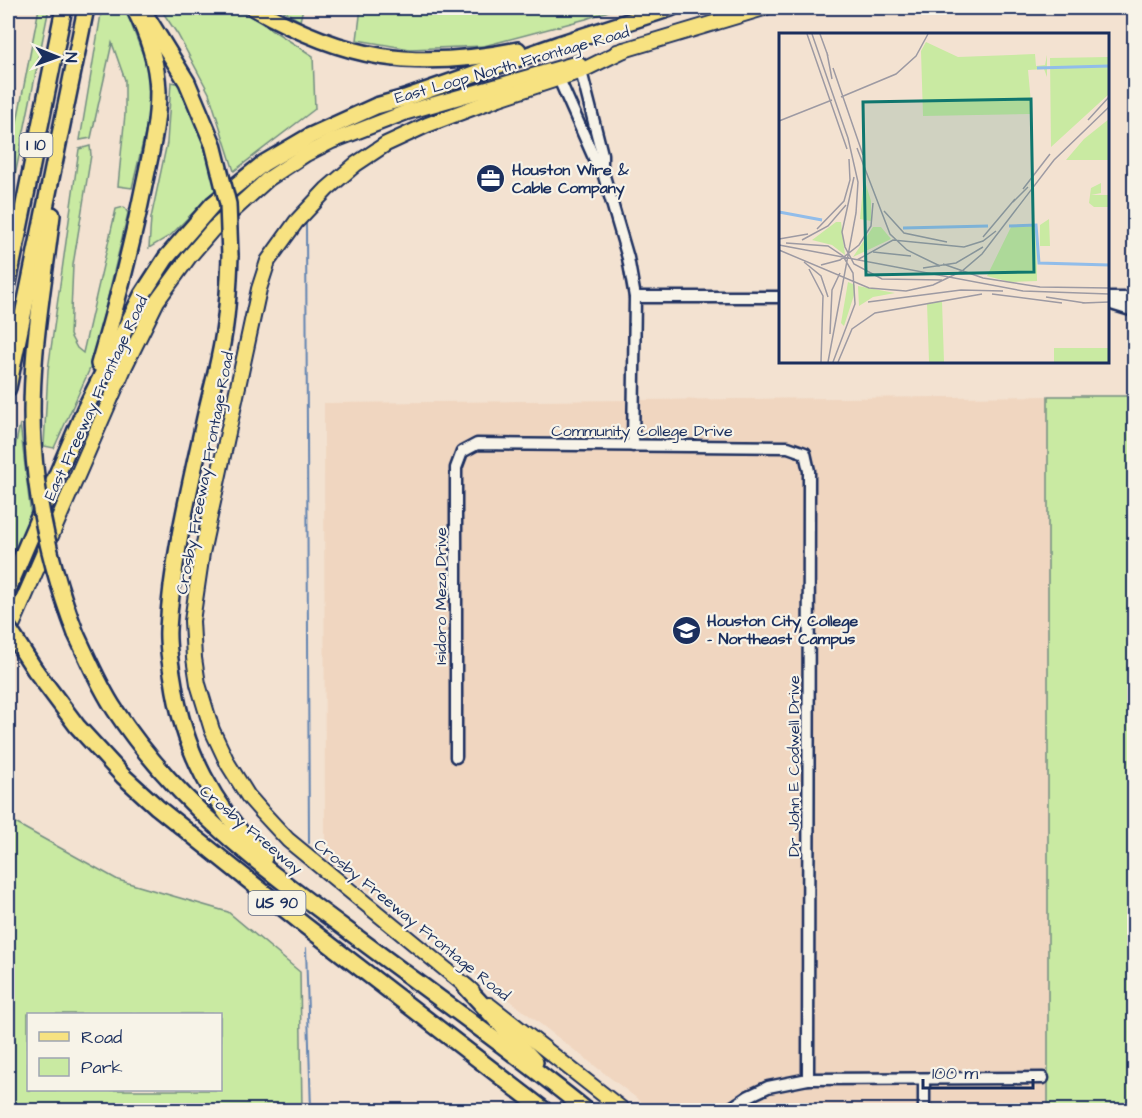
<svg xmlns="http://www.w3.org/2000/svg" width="1142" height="1118" font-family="'Architects Daughter',sans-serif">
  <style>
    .built { fill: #f0d6c0 }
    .green { fill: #c9eaa2; stroke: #728c80; stroke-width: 1.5; fill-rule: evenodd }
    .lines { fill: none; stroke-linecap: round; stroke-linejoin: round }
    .stream { stroke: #6284b2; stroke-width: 2 }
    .minor-casing { stroke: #1b2f5e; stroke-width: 15 }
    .major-casing { stroke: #1b2f5e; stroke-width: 18 }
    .highway-casing { stroke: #1b2f5e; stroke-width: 20 }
    .minor { stroke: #f7f3e8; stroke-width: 10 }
    .major { stroke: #f7e281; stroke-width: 14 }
    .highway { stroke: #f7e281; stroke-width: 15 }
    .highway-bridge-casing { stroke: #1b2f5e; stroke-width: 20; stroke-linecap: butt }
    .highway-bridge { stroke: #f7e281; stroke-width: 15 }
    .labels { text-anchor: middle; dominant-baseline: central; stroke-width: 4.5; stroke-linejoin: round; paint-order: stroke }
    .shield { fill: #f7f3e8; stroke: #5d6a87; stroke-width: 1.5 }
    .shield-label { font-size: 15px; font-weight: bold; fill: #1b2f5e }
    .street-label { font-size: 16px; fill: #1b2f5e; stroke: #f7f3e8 }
    .poi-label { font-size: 16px; font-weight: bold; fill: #1b2f5e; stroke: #f7f3e8; text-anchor: start }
    .inset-river { fill: none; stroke: #91bdea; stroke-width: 3 }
    .inset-road { fill: none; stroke: #9d9aa3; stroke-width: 1.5 }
    .view { fill: #0f766e; fill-opacity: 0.15; stroke: #0f766e; stroke-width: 3 }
    .inset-edge { fill: none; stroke: #1b2f5e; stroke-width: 3 }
  </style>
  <rect width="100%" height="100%" fill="#f3e2d1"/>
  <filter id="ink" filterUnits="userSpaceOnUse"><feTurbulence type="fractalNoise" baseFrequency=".0167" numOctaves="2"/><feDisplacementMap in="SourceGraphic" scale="12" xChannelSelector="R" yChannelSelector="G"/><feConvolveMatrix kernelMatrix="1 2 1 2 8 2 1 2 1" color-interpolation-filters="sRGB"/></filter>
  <g filter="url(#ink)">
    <path class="built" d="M1048,396V1110H652L325,858L324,403Z"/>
    <g class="green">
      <path d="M39,8H49L8,210V168Z"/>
      <path d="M102,8H125L148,68L149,117L132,188L118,186L125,114V80L112,43L91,138L80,140Z"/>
      <path d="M160,8H238L313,56L315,109L234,171L209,93L178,35Z"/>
      <path d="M279,8H303L300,21Z"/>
      <path d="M361,8H617L586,19L484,46L410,49L357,40Z"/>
      <path d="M171,82L180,84L204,145L216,189L171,235L149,248L151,218L167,143Z"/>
      <path d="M90,146L91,155L73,265L70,335L77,348L83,353L116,209L124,207L128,213L92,364L54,448L44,446L48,370L79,149Z"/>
      <rect x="1048" y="396" width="86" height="714"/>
      <path d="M20,424L31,516L8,569V479Z"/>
      <path d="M8,819L118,880L228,912L300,972L302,1110H8ZM28,1014H220V1090H28Z"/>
    </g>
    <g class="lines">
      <g class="stream">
        <path d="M306,224L309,843"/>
        <path d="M306,948L311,1110"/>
      </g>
      <defs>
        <g id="minor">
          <path d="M581,71L602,154V169L628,258L635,297L633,446"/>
          <path d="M559,79L594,158L602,169"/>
          <path d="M635,297H780"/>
          <path d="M1108,298H1134"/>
          <path d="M1108,303L1134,311"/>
          <path d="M456,757V468L462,452L477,444L788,447L805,453L809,471L808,1079"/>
          <path d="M924,1079V1110"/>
          <path d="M728,1110L749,1096L768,1087L808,1079L1043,1078"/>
        </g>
        <g id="major">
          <path d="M617,52L764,8"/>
          <path d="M8,635L125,366L157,301L189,257L213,229L268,179L306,154L332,141L407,112L578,63"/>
          <path d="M472,991L288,840L263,813L248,796L228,764L212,730L198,684L194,658L192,621L202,553L259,289L268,261L296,222L327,189L356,164L386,144L427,125L499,98L581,71L624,50"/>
          <path d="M489,1005L623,1110"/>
        </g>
        <g id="highway">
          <path d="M254,8C347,60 413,71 518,50"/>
          <path d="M145,14L187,82L213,144"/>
          <path d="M230,256C229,283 228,311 223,338C219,365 211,391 205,418C190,487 172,558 168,629C167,645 170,662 173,679C183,750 214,807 264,858"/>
          <path d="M8,283L64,8"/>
          <path d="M99,364C116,306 131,249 143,190C150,157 158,125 158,91C157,62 147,33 134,8"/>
          <path d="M8,388L86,8"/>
          <path d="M33,443C28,367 43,290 52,215"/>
          <path d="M8,589L85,409L142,295L166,258L213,204L264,163L310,136L376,106L405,98L559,44L671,8"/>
          <path d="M76,634C88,659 99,686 115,710C177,804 258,864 347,930C427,990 509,1048 586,1110"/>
          <path d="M35,670L77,726L123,776L157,807L303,924L544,1110"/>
          <path d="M465,986L535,1062"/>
        </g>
      </defs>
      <use href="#minor" class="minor-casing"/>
      <use href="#major" class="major-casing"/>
      <use href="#highway" class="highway-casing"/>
      <use href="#minor" class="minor"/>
      <use href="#major" class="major"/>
      <use href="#highway" class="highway"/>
      <defs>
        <g id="highway-bridge">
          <path d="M213,144L228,204L230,256"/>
          <path d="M33,443C37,509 52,571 76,634"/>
          <path d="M8,628L35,670"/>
        </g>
      </defs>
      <use href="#highway-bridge" class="highway-bridge-casing"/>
      <use href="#highway-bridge" class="highway-bridge"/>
    </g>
  </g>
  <defs>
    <symbol id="office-disc" viewBox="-11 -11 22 22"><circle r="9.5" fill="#1b2f5e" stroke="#f7f3e8"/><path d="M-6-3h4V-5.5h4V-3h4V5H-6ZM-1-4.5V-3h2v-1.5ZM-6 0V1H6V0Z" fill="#fff"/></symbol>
    <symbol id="university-disc" viewBox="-11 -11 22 22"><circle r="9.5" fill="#1b2f5e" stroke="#f7f3e8"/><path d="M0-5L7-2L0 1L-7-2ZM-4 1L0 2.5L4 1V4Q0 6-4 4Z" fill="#fff"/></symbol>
  </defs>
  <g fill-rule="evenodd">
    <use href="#office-disc" x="474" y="162" width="33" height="33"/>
    <use href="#university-disc" x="670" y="614" width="33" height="33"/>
  </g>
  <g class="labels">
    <g class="shield">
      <rect x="19.5" y="133" width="33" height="24" rx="4.5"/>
      <rect x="248.5" y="891" width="57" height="24" rx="4.5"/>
    </g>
    <g class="shield-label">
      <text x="36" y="145">I 10</text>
      <text x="277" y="903">US 90</text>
    </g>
    <g class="street-label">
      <text transform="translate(512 65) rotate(-16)">East Loop North Frontage Road</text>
      <text transform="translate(96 398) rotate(-65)">East Freeway Frontage Road</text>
      <text x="642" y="431">Community College Drive</text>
      <text transform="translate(205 473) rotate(-79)">Crosby Freeway Frontage Road</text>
      <text transform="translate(441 596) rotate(-90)">Isidoro Meza Drive</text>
      <text transform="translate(794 766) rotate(-90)">Dr John E Codwell Drive</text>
      <text transform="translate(251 830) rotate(40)">Crosby Freeway</text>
      <text transform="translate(412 920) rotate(39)">Crosby Freeway Frontage Road</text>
    </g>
    <g class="poi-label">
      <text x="512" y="170">Houston Wire &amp;<tspan x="512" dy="18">Cable Company</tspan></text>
      <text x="707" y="621">Houston City College<tspan x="707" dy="18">- Northeast Campus</tspan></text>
    </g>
  </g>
  <g transform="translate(779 33)">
    <rect width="330" height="330" fill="#f3e2d1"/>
    <path d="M147,9L179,24L256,21L257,33L266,32L268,22V44L265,36L249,37L253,81L144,83L142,18ZM330,24V61L272,114L271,25ZM330,86V127H287L305,106ZM85,145L92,168V188L81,186ZM322,150V160L312,162H330V174H315L310,170L312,155ZM270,186L271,213H261V192ZM57,189H62L66,222L53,212L33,207ZM257,193L258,248L231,249L208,243L232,194ZM94,194H102L112,206L74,224ZM69,249L76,252V259L65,293L62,290ZM79,253L116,260L94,264L80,273ZM163,268L165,329H150L148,270ZM275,315H330V329H275Z" fill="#c9eaa2"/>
    <path class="inset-river" d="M258,35L330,33M0,179L43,187M230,193L257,192L260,230L330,232M124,195L209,193"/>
    <path class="inset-road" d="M28,1L68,116M33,1L69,105L79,149L77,180L49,329M41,1L49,23M48,20L53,46M54,35L84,122M62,64L117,41L137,23L149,1M309,87L330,64M0,88L53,67M78,115L111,201L128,217L161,233M75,144L63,199L66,214L75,231L103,246L163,247M244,156L271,121M234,169L249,154M105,178L125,200L168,209M38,196L65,168L71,147L70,126M204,204L236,166M0,206L29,201M23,207L49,193L67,172M7,210L49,213L64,223L74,240L76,271L54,329M0,212L244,258L330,261M0,217L90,255L127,258L154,252L183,238L203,221L275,127L330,74M94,219L132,223M78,227L114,207L185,214L204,208L217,198M25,229L42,243L49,264M164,231L204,245L261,254L330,255M42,232L61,227L80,212L92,193L94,170M144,235L177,230L204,214M30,236L44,263L42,329M213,261L283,270M267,264L306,270M89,269L182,257L224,258M303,270L330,269M51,301L53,257L61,240M59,329L73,296L96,280L203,261"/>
    <path class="view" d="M252,66L255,239L87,242L84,69Z"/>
    <rect width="330" height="330" class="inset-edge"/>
  </g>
  <rect width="1142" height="1118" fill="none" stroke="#f7f3e8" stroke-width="30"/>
  <rect x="15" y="15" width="1112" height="1088" fill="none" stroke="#1b2f5e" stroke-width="2" filter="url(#ink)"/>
  <rect x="27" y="1013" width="195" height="78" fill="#f7f3e8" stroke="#9fa5b1" stroke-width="1.5"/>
  <rect x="39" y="1032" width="30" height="9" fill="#f7e281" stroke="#9fa5b1" stroke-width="1.5"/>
  <text x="81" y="1043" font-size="18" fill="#1b2f5e">Road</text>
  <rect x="39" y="1058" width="30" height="18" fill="#c9eaa2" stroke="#9fa5b1" stroke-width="1.5"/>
  <text x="81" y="1073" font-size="18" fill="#1b2f5e">Park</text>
  <g transform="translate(57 57) rotate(91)" stroke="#f7f3e8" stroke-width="4.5" paint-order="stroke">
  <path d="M0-4.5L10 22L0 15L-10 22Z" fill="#1b2f5e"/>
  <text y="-9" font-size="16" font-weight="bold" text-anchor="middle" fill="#1b2f5e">N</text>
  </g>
  <path d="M923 1079v9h110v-9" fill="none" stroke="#1b2f5e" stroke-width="3"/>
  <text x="932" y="1079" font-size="18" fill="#1b2f5e" stroke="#f7f3e8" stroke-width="4.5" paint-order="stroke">100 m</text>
</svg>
